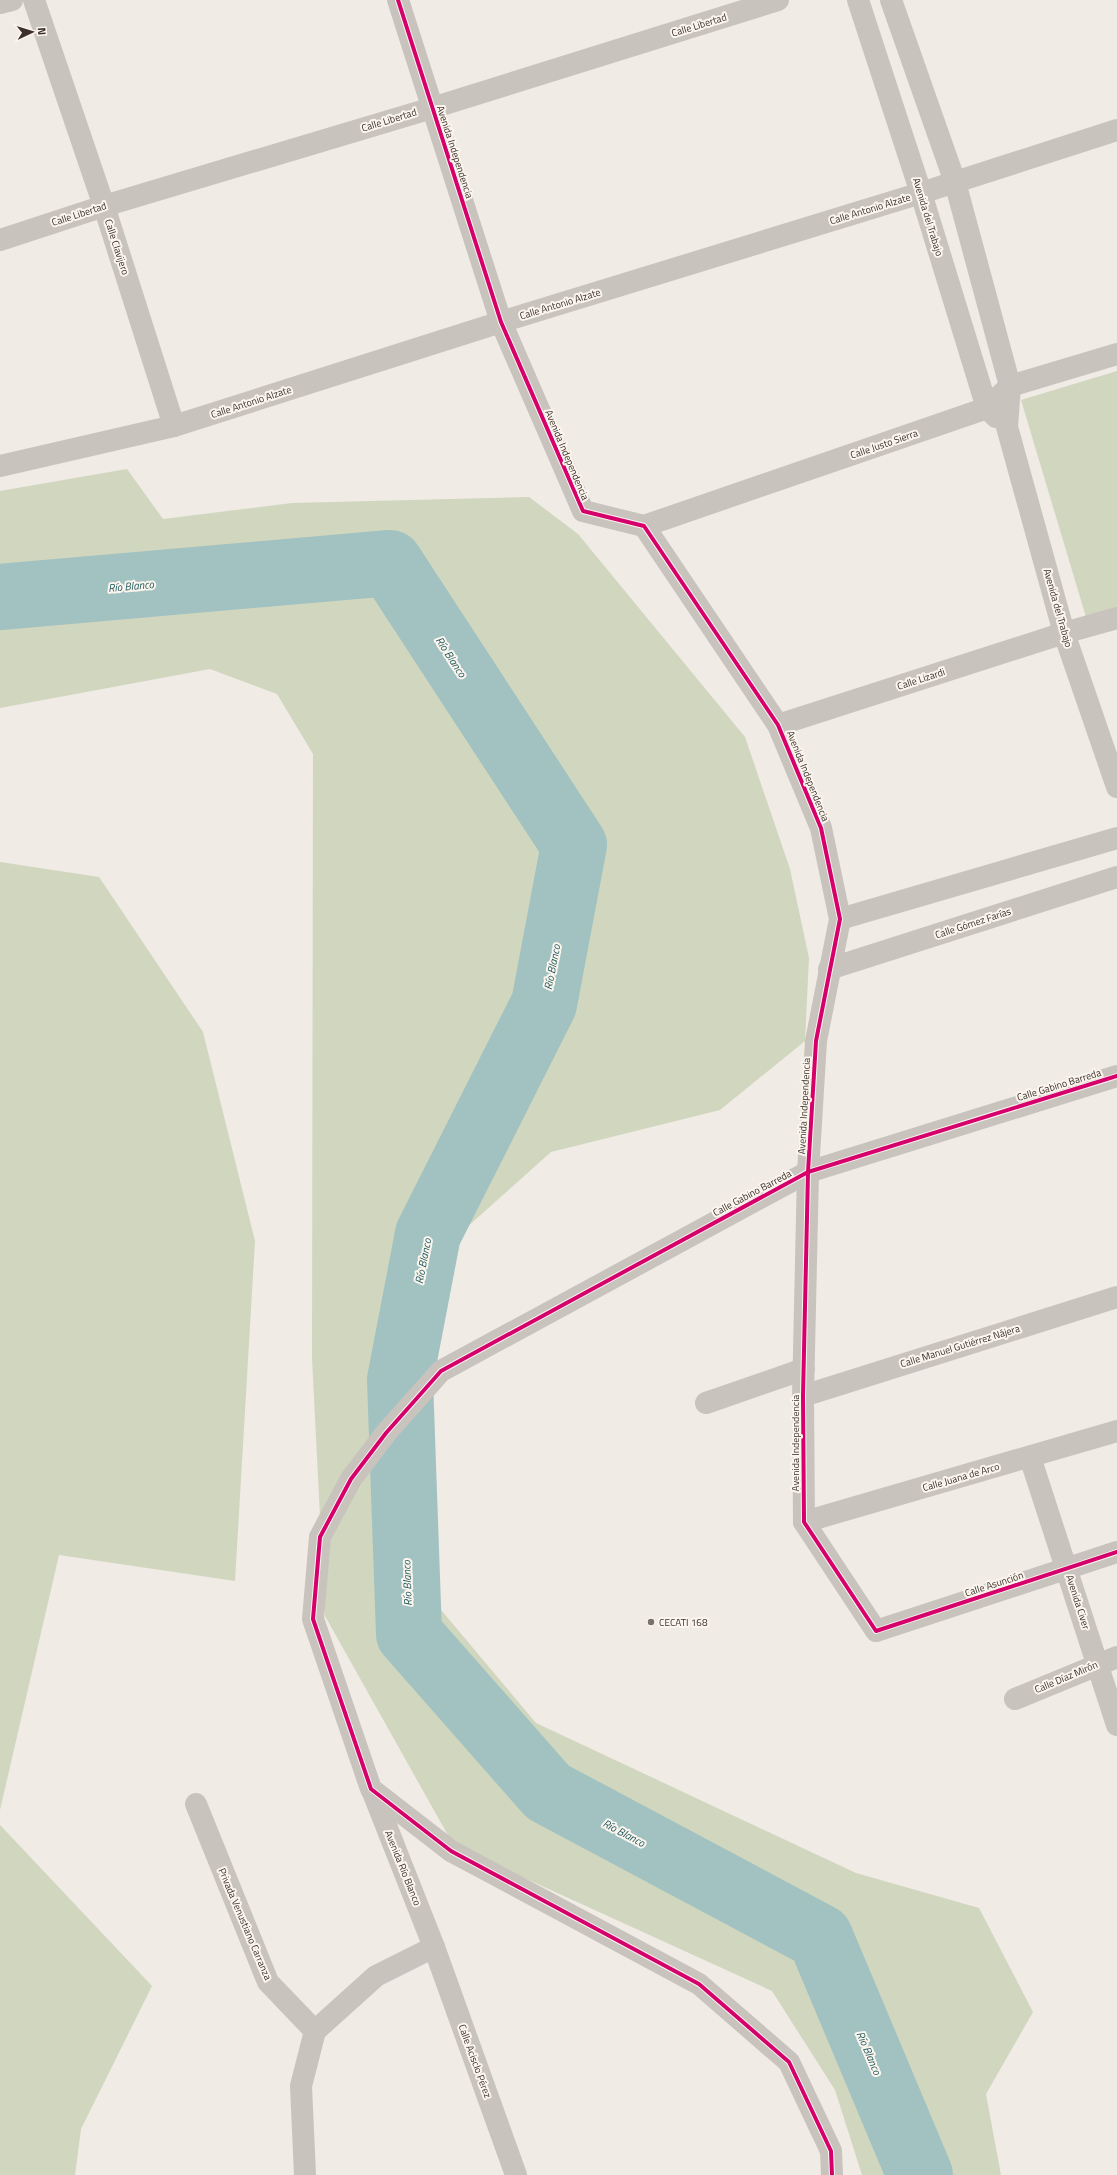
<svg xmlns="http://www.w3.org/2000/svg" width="1117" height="2175" font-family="'Titillium Web',sans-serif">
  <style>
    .green { fill: #d1d6bf }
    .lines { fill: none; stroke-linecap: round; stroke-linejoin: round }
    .river { stroke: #a1c2c1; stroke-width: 66 }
    .street { stroke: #c9c3be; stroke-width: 22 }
    .cycleway-casing { stroke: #fbf5ee; stroke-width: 6 }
    .cycleway { stroke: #d6006c; stroke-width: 4 }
    .poi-dot { fill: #7a716c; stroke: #fbf5ee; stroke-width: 1.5 }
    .labels { text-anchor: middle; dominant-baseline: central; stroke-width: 4; stroke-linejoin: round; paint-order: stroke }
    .street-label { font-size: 10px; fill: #3b302b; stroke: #fbf5ee }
    .poi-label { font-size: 10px; fill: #3b302b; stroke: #fbf5ee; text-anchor: start }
    .water-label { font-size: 11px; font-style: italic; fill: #1f5a5e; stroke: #fbf5ee }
  </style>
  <rect width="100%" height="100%" fill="#f0ebe5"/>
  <g class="green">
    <path d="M1117,371V608L1086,617L1021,400Z"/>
    <path d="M127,469L163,519L292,503L529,497L578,534L745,737L790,869L809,958L805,1041L720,1110L551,1152L457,1236L400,1456L426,1592L536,1723L856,1873L979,1908L1033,2012L986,2094L1001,2175H862L835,2090L772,1991L454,1846L325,1616L312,1358L313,754L277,694L210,669L0,708V491Z"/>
    <path d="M0,862L99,877L203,1032L255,1241L235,1581L59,1555L0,1810Z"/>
    <path d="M0,1825L152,1986L81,2129L75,2175H0Z"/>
  </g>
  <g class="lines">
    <path class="river" d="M0,597L390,563L574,845L544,1004L428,1234L400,1380L409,1634L548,1792L820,1937L920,2175"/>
    <g class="street">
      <path d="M34,0L104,206L174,426"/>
      <path d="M398,0L501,322L583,511L644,526L778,725L821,828L840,919L816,1041L808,1172L803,1396L804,1522L876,1631L1117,1552"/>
      <path d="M858,0L921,193L987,408L996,417"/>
      <path d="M891,0L955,182L1010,386L1007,427L1064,633L1117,787"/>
      <path d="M0,3L12,0"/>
      <path d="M0,240L104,206L432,108L778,0"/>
      <path d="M0,466L174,426L501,322L921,193L1117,130"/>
      <path d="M644,526L987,408L1010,386L1117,354"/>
      <path d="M778,725L1064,633L1117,618"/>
      <path d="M840,919L1117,838"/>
      <path d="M829,969L1117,877"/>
      <path d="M803,1396L1117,1297"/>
      <path d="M706,1403L804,1369"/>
      <path d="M1030,1457L1117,1725"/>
      <path d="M804,1522L1117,1431"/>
      <path d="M1015,1699L1117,1657"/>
      <path d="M372,1790L434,1947L516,2175"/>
      <path d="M196,1804L268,1982L315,2031"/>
      <path d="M315,2031L376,1976L434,1947"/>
      <path d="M305,2175L301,2086L315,2031"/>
      <path d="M832,2175L831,2151L789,2062L699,1984L451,1851L371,1789L313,1619L320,1537L351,1479L386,1433L441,1371L808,1172L1117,1076"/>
    </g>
    <defs>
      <g id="cycleway">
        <path d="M398,0L501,322L583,511L644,526L778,725L821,828L840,919L816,1041L808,1172L803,1396L804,1522L876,1631L1117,1552"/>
        <path d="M832,2175L831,2151L789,2062L699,1984L451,1851L371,1789L313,1619L320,1537L351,1479L386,1433L441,1371L808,1172L1117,1076"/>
      </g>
    </defs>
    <use href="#cycleway" class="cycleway-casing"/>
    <use href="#cycleway" class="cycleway"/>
  </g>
  <circle class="poi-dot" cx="651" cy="1622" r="4"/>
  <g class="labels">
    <g class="street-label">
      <text transform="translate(699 25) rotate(-17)">Calle Libertad</text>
      <text transform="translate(389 120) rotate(-17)">Calle Libertad</text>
      <text transform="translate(455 152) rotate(72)">Avenida Independencia</text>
      <text transform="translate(870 209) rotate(-17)">Calle Antonio Alzate</text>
      <text transform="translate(79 214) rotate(-18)">Calle Libertad</text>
      <text transform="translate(928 217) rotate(73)">Avenida del Trabajo</text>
      <text transform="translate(117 247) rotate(72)">Calle Clavijero</text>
      <text transform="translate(560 304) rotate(-17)">Calle Antonio Alzate</text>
      <text transform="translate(251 402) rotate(-18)">Calle Antonio Alzate</text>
      <text transform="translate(884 444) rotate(-19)">Calle Justo Sierra</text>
      <text transform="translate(567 455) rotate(67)">Avenida Independencia</text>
      <text transform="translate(1058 608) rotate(74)">Avenida del Trabajo</text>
      <text transform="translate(921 679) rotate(-18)">Calle Lizardi</text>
      <text transform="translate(808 776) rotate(68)">Avenida Independencia</text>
      <text transform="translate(973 923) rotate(-18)">Calle Gómez Farías</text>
      <text transform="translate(1059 1085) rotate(-17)">Calle Gabino Barreda</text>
      <text transform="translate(804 1106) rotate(-87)">Avenida Independencia</text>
      <text transform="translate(752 1193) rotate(-28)">Calle Gabino Barreda</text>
      <text transform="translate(960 1346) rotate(-17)">Calle Manuel Gutiérrez Nájera</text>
      <text transform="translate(795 1443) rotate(-90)">Avenida Independencia</text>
      <text transform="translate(961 1477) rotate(-16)">Calle Juana de Arco</text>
      <text transform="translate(994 1584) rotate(-18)">Calle Asunción</text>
      <text transform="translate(1078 1602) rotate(72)">Avenida Civer</text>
      <text transform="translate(1066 1677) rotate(-23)">Calle Díaz Mirón</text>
      <text transform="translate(403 1868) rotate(68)">Avenida Río Blanco</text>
      <text transform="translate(245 1924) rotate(67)">Privada Venustiano Carranza</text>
      <text transform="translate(475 2061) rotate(70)">Calle Acisclo Pérez</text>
    </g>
    <g class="poi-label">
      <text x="659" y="1622">CECATI 168</text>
    </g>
    <g class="water-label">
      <text transform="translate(131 586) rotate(-5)">Río Blanco</text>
      <text transform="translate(451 657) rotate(57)">Río Blanco</text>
      <text transform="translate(552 967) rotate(-79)">Río Blanco</text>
      <text transform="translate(423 1261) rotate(-79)">Río Blanco</text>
      <text transform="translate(407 1583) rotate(-92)">Río Blanco</text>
      <text transform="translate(624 1833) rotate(28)">Río Blanco</text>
      <text transform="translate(869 2053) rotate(67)">Río Blanco</text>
    </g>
  </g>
  <g transform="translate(32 32) rotate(86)" stroke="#fbf5ee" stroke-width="3" paint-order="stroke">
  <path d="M0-3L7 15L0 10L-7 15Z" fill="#3b302b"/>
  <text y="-6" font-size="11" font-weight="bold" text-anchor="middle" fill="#3b302b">N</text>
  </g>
</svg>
